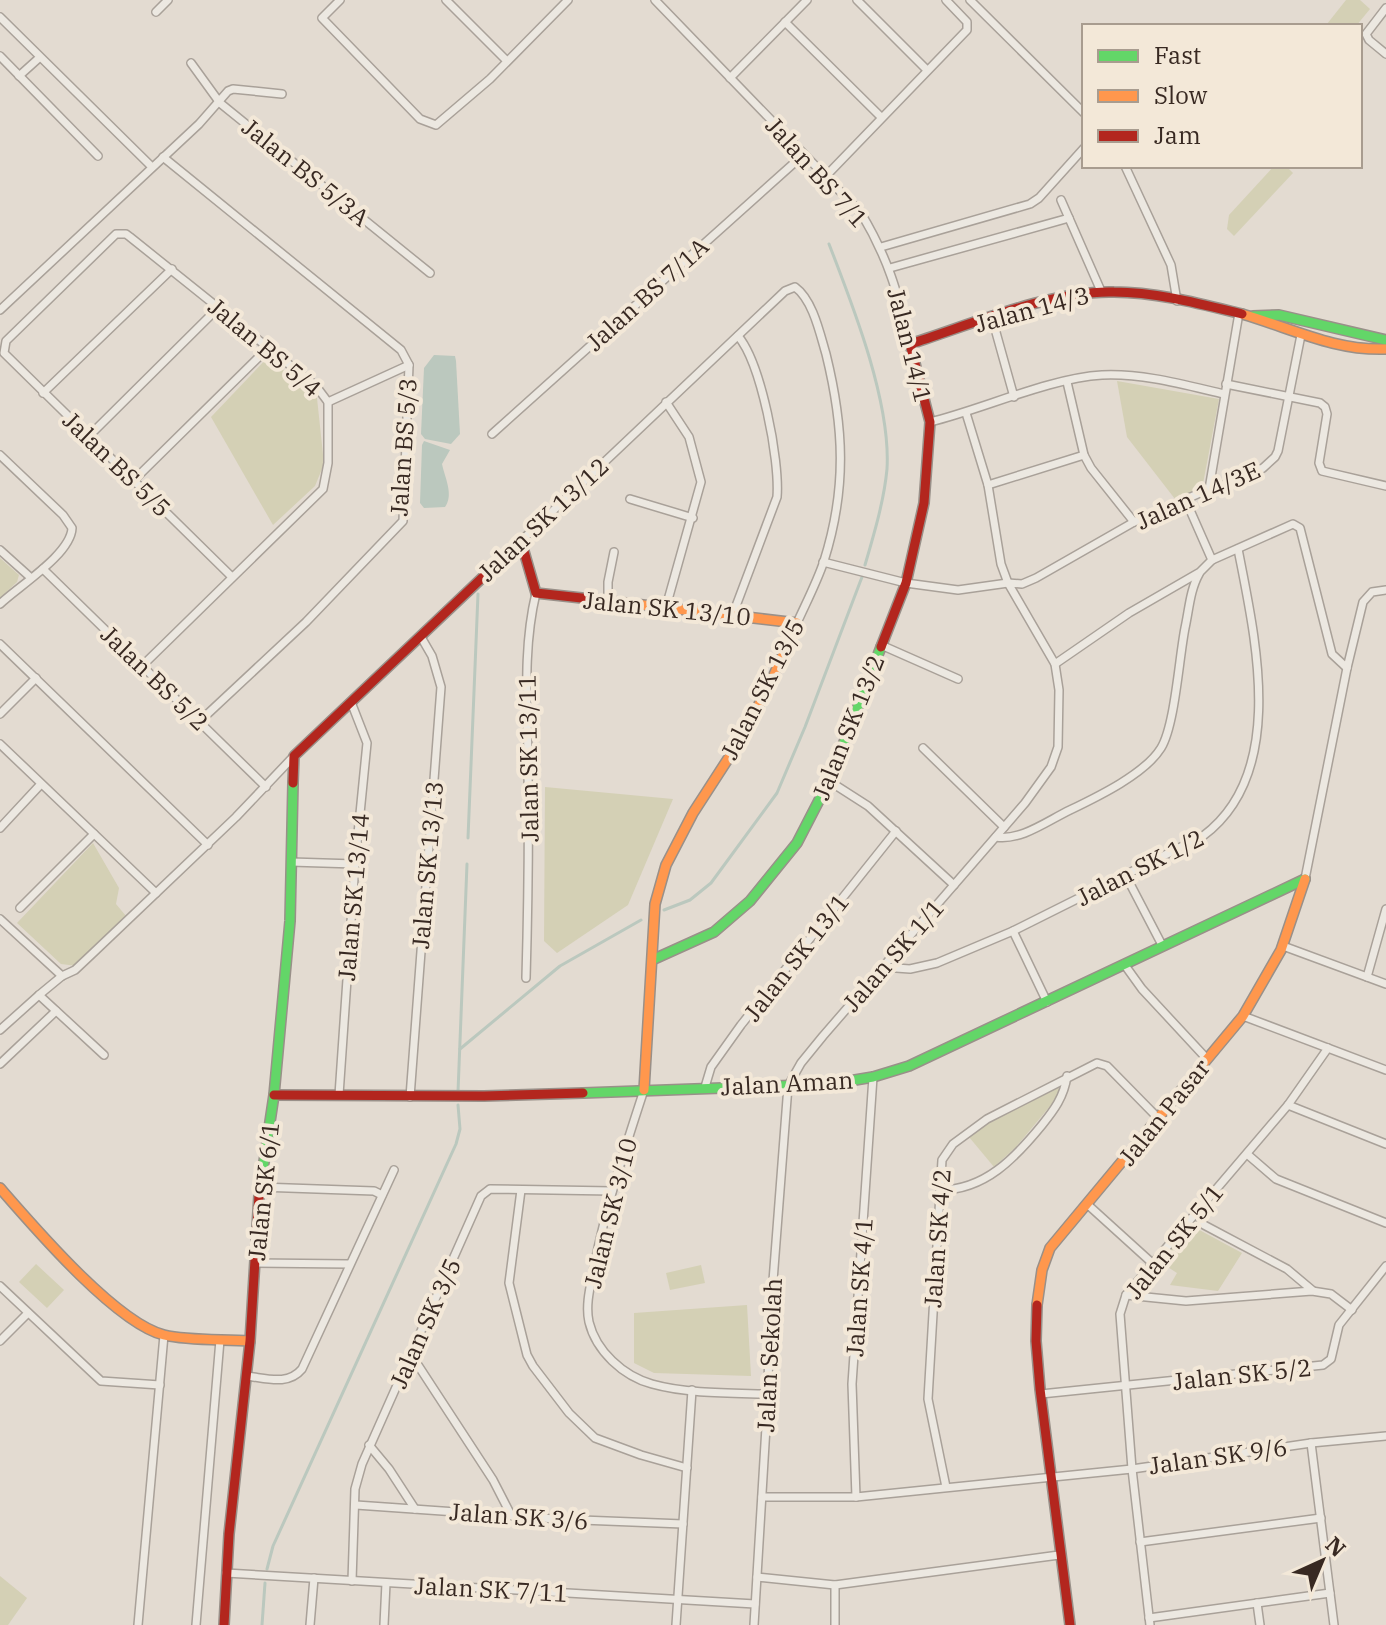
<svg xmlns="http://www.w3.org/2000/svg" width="1386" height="1625" font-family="'IBM Plex Serif',serif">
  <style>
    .green { fill: #d4d0b5 }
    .water { fill: #bbc8be }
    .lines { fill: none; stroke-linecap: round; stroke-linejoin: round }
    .stream { stroke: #bbc8be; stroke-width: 3 }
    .street-casing { stroke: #a9a199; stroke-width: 10 }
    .fast-casing { stroke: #999089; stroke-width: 12 }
    .slow-casing { stroke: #999089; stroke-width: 12 }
    .jam-casing { stroke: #999089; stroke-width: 12 }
    .street { stroke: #ece8e1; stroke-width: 7 }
    .fast { stroke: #63d668; stroke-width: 9 }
    .slow { stroke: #ff974d; stroke-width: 9 }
    .jam { stroke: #b3261e; stroke-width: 9 }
    .labels { text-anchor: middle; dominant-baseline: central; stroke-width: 8; stroke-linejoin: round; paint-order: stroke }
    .street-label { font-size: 24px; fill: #382922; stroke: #f3e8d8 }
  </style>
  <rect width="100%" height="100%" fill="#e3dbd1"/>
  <g class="green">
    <path d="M1346,0H1360L1370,9L1356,26H1329L1327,24Z"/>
    <path d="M1274,166H1286L1293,173L1234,236L1227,229L1229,215Z"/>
    <path d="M268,357L317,398L324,464L315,486L273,525L211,417Z"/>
    <path d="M1117,381L1219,399L1202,489L1175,499L1127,437Z"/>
    <path d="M0,558L19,575L17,582L0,598Z"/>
    <path d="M545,787L673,799L628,905L557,953L544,941Z"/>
    <path d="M93,843L119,888L116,904L126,916L77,966L61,964L17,923Z"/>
    <path d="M1057,1086L1062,1087L1061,1093L1016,1147L994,1167L969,1137L991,1121Z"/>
    <path d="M1192,1226L1242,1253L1218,1291L1170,1285L1177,1273L1157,1260Z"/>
    <path d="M36,1264L64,1290L47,1308L19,1282Z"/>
    <path d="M701,1265L705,1283L670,1290L666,1273Z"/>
    <path d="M747,1305L751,1376L654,1373L634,1363V1313Z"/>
    <path d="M0,1576L27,1598L8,1625H0Z"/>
  </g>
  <g class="water">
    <path d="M434,355L455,356L456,361L460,434L451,444L425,439L421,434L424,368Z"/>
    <path d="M424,441L450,450L442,464C445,478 454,495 445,507L424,508L420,503L422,445Z"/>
  </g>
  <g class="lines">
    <g class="stream">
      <path d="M829,244C853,306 891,402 887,469C884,501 874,534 865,565"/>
      <path d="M468,838L478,594"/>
      <path d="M664,910L690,900L711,883L777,793L805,727L862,577"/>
      <path d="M460,1049L560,966L641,920"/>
      <path d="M458,1092L467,864"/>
      <path d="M267,1569L273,1546L456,1144L460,1129L458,1105"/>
      <path d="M262,1625L265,1583"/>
    </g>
    <defs>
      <g id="street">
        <path d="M340,0L322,18L420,119L436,125L490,79L568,0"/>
        <path d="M446,0L507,61"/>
        <path d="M655,0L861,213C888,258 898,293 910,344"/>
        <path d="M857,0L927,70"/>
        <path d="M970,0L1084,113"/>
        <path d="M1386,8L1366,34L1369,40L1386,54"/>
        <path d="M156,12L168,0"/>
        <path d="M0,17L152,167"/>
        <path d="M785,22L881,117"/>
        <path d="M0,56L98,156"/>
        <path d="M191,63L220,103L430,273"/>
        <path d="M19,76L39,58"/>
        <path d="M730,78L807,0"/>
        <path d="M163,157L401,350L409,365L403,521L306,622L200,721"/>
        <path d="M1125,166L1171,265L1177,301"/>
        <path d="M825,177L967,30V22L946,0"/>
        <path d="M1061,200L1101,291"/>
        <path d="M881,247L1030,204L1039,198L1084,148"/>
        <path d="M890,268L1069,218"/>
        <path d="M0,310L199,124L228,91L233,89L282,94"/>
        <path d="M992,318L1014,397"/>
        <path d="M1067,382L1084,455L1091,468L1134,522"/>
        <path d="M1226,384L1320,403L1325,407L1327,414L1319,463L1322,471L1386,486"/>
        <path d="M43,393L172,269"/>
        <path d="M328,402L409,365"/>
        <path d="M666,402L689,437L701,482L666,607"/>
        <path d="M930,422C983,409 1050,378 1102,375C1143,373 1185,385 1224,394"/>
        <path d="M492,434L803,155"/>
        <path d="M89,436L219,307"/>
        <path d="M0,455L63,515L72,528C71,554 19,586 0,604"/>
        <path d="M134,480L268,348"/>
        <path d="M988,485L1084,455"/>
        <path d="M1209,489L1239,313"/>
        <path d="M630,499L693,518"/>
        <path d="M1186,501L1212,560"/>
        <path d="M521,541L785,291L795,287C813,300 820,334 826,354C844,427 847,488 824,561C817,582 806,603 797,623"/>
        <path d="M0,550L30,577"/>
        <path d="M823,562L906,583L958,590L1008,583L1022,584L1036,578L1134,522L1209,489L1237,481L1263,468L1275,457L1278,451L1301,335"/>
        <path d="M43,569L266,787"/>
        <path d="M608,602V582L614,552"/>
        <path d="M733,614L777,497C780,460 761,363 738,336"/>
        <path d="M0,644L208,845"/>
        <path d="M881,645L958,679"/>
        <path d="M1055,664L1129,613L1200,572L1212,560L1293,524L1300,528L1332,654L1347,668"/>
        <path d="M142,666L323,489L328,463V402L316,386L130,237L126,234H116L6,341L4,353L232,577"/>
        <path d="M0,714L36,678"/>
        <path d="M0,744L156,893"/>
        <path d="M923,748L1004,827"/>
        <path d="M829,781L868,806L954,885"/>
        <path d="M0,828L41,784"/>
        <path d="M996,837C1021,841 1047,821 1070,810C1097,797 1145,774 1161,748C1175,725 1179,658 1185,628C1189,610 1190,590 1199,574"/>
        <path d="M291,862L355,864"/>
        <path d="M1126,876L1162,945"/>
        <path d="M1305,879L1347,668L1363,602L1372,592L1386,590"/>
        <path d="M20,908L94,834"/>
        <path d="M0,919L62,976"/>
        <path d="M1013,931L1047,1002"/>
        <path d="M1283,946L1386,984"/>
        <path d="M1124,964L1142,989L1207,1059"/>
        <path d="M882,967L910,969L937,963L1013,931L1203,836C1288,773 1255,637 1238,549"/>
        <path d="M1367,977L1386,909"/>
        <path d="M526,978C528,908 529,839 528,769C528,710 522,651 536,593"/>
        <path d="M39,995L104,1055"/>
        <path d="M1243,1016L1386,1070"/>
        <path d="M0,1030L39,995L62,976L75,970L92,954L236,817L294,756"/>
        <path d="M0,1064L56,1011"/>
        <path d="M705,1087L711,1067L741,1025L896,831"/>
        <path d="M644,1090C625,1148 606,1206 594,1267C591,1284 585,1304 589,1322C596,1351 623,1376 652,1384C688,1394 730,1393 768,1394"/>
        <path d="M339,1095L355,864L367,743L351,702"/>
        <path d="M410,1097L441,687L432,656L421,637"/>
        <path d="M1288,1105L1386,1144"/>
        <path d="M1247,1154L1276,1179L1386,1223"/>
        <path d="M260,1187L374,1191L382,1195"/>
        <path d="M521,1190L509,1283L527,1355L533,1366L569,1413L595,1438L641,1455L687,1468"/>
        <path d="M940,1190C985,1190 1015,1158 1042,1125C1054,1110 1064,1097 1067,1076"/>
        <path d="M1087,1204L1151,1262"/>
        <path d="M1195,1212L1204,1225L1287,1269L1312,1290"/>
        <path d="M255,1263L349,1264"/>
        <path d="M0,1286L101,1381L160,1385"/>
        <path d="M1126,1295L1186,1301L1312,1291L1331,1294L1352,1310"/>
        <path d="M0,1341L28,1313"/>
        <path d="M412,1356L493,1480L511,1515"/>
        <path d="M246,1376C266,1378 288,1386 302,1369L394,1170"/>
        <path d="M1041,1394L1323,1365L1331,1359L1339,1325L1386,1266"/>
        <path d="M1311,1443L1334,1625"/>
        <path d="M369,1445L389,1469L415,1509"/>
        <path d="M946,1487L928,1399L942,1160L953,1144L987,1119L1097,1063L1107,1066L1159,1119"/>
        <path d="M762,1497H856L1132,1469L1311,1443L1386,1436"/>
        <path d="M856,1497L852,1384L873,1077"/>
        <path d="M356,1505L556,1519L683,1524"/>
        <path d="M1140,1542L1321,1518"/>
        <path d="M226,1573L755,1604"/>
        <path d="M757,1577L835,1585L1059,1555"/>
        <path d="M352,1581L355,1489L362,1464L481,1196L490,1189L612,1191"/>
        <path d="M835,1585V1625"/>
        <path d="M1257,1603L1260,1625"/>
        <path d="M1149,1618L1330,1593"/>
        <path d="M138,1625L164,1335"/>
        <path d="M196,1625L220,1340"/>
        <path d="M310,1625L314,1578"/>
        <path d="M384,1625L386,1583"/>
        <path d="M676,1625L692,1390"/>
        <path d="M754,1625L768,1394L769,1333L788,1086L801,1063L823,1036L1025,803L1051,767L1058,747L1059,690L1055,664L1008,583L1001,564L988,485L966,413"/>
        <path d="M1150,1625L1132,1469L1120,1314L1126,1295L1288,1105L1328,1048"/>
      </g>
      <g id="fast">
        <path d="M1253,316L1279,315L1386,340"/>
        <path d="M652,960L714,932L750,901L797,843L829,781L881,647"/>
        <path d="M583,1093L831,1084L873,1077L909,1066L1305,879"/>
        <path d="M259,1195L274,1095L290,921L293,783"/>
      </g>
      <g id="slow">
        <path d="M1242,314C1291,328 1334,351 1386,349"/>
        <path d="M600,600L797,623L770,684L737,745L693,813L666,865L655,904L644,1090"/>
        <path d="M0,1188C34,1227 116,1323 164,1335C189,1341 224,1339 250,1341"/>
        <path d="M1037,1305L1042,1270L1050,1248L1243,1016L1281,950L1305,879"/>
      </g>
      <g id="jam">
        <path d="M881,647L906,583L924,503L930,422L910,344C970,325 1051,290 1114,292C1156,292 1201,304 1242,314"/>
        <path d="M293,783L294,756L521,541L536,593L600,600"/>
        <path d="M274,1095L484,1096L583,1093"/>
        <path d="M1037,1305L1036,1341L1040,1389L1070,1625"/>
        <path d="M224,1625L229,1534L250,1341L259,1195"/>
      </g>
    </defs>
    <use href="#street" class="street-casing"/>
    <use href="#fast" class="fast-casing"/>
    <use href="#slow" class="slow-casing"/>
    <use href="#jam" class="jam-casing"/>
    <use href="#street" class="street"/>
    <use href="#fast" class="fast"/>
    <use href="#slow" class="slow"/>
    <use href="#jam" class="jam"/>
  </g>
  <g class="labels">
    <g class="street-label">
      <text transform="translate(306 172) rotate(39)">Jalan BS 5/3A</text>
      <text transform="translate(817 172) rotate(48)">Jalan BS 7/1</text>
      <text transform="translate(647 294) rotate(-42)">Jalan BS 7/1A</text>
      <text transform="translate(1032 309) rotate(-15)">Jalan 14/3</text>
      <text transform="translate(910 345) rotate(76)">Jalan 14/1</text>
      <text transform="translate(265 347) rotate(40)">Jalan BS 5/4</text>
      <text transform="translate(403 447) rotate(-86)">Jalan BS 5/3</text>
      <text transform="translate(117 464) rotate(44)">Jalan BS 5/5</text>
      <text transform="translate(1198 495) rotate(-24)">Jalan 14/3E</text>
      <text transform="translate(543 519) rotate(-43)">Jalan SK 13/12</text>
      <text transform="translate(667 608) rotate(6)">Jalan SK 13/10</text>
      <text transform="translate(155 678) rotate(44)">Jalan BS 5/2</text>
      <text transform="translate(762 689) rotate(-63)">Jalan SK 13/5</text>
      <text transform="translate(848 727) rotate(-68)">Jalan SK 13/2</text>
      <text transform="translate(528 758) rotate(-91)">Jalan SK 13/11</text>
      <text transform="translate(427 865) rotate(-85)">Jalan SK 13/13</text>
      <text transform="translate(1140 867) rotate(-27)">Jalan SK 1/2</text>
      <text transform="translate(353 897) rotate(-85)">Jalan SK 13/14</text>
      <text transform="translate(893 955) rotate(-49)">Jalan SK 1/1</text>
      <text transform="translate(796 957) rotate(-52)">Jalan SK 13/1</text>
      <text transform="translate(787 1083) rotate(-3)">Jalan Aman</text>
      <text transform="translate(1164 1112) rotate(-51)">Jalan Pasar</text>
      <text transform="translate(263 1191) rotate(-84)">Jalan SK 6/1</text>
      <text transform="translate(610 1213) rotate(-76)">Jalan SK 3/10</text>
      <text transform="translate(937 1238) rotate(-86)">Jalan SK 4/2</text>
      <text transform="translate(1174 1241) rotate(-51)">Jalan SK 5/1</text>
      <text transform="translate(859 1287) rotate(-86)">Jalan SK 4/1</text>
      <text transform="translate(425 1323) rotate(-66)">Jalan SK 3/5</text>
      <text transform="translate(769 1355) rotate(-87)">Jalan Sekolah</text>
      <text transform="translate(1242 1374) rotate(-6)">Jalan SK 5/2</text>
      <text transform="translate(1218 1456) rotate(-8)">Jalan SK 9/6</text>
      <text transform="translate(519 1516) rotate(4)">Jalan SK 3/6</text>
      <text transform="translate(491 1589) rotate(3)">Jalan SK 7/11</text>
    </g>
  </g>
  <rect x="1082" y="24" width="280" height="144" fill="#f3e8d8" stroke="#a89c8f" stroke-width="2"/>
  <rect x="1098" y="50" width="40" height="12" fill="#63d668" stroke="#a89c8f" stroke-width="2"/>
  <text x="1154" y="64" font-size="24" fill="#382922">Fast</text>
  <rect x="1098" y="90" width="40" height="12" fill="#ff974d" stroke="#a89c8f" stroke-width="2"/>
  <text x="1154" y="104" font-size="24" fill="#382922">Slow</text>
  <rect x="1098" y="130" width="40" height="12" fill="#b3261e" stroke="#a89c8f" stroke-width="2"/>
  <text x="1154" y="144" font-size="24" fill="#382922">Jam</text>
  <g transform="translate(1322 1561) rotate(44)" stroke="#f3e8d8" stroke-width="6" paint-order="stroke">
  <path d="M0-6L14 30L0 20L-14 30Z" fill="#382922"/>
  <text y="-12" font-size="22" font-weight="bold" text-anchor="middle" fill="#382922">N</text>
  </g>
</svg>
